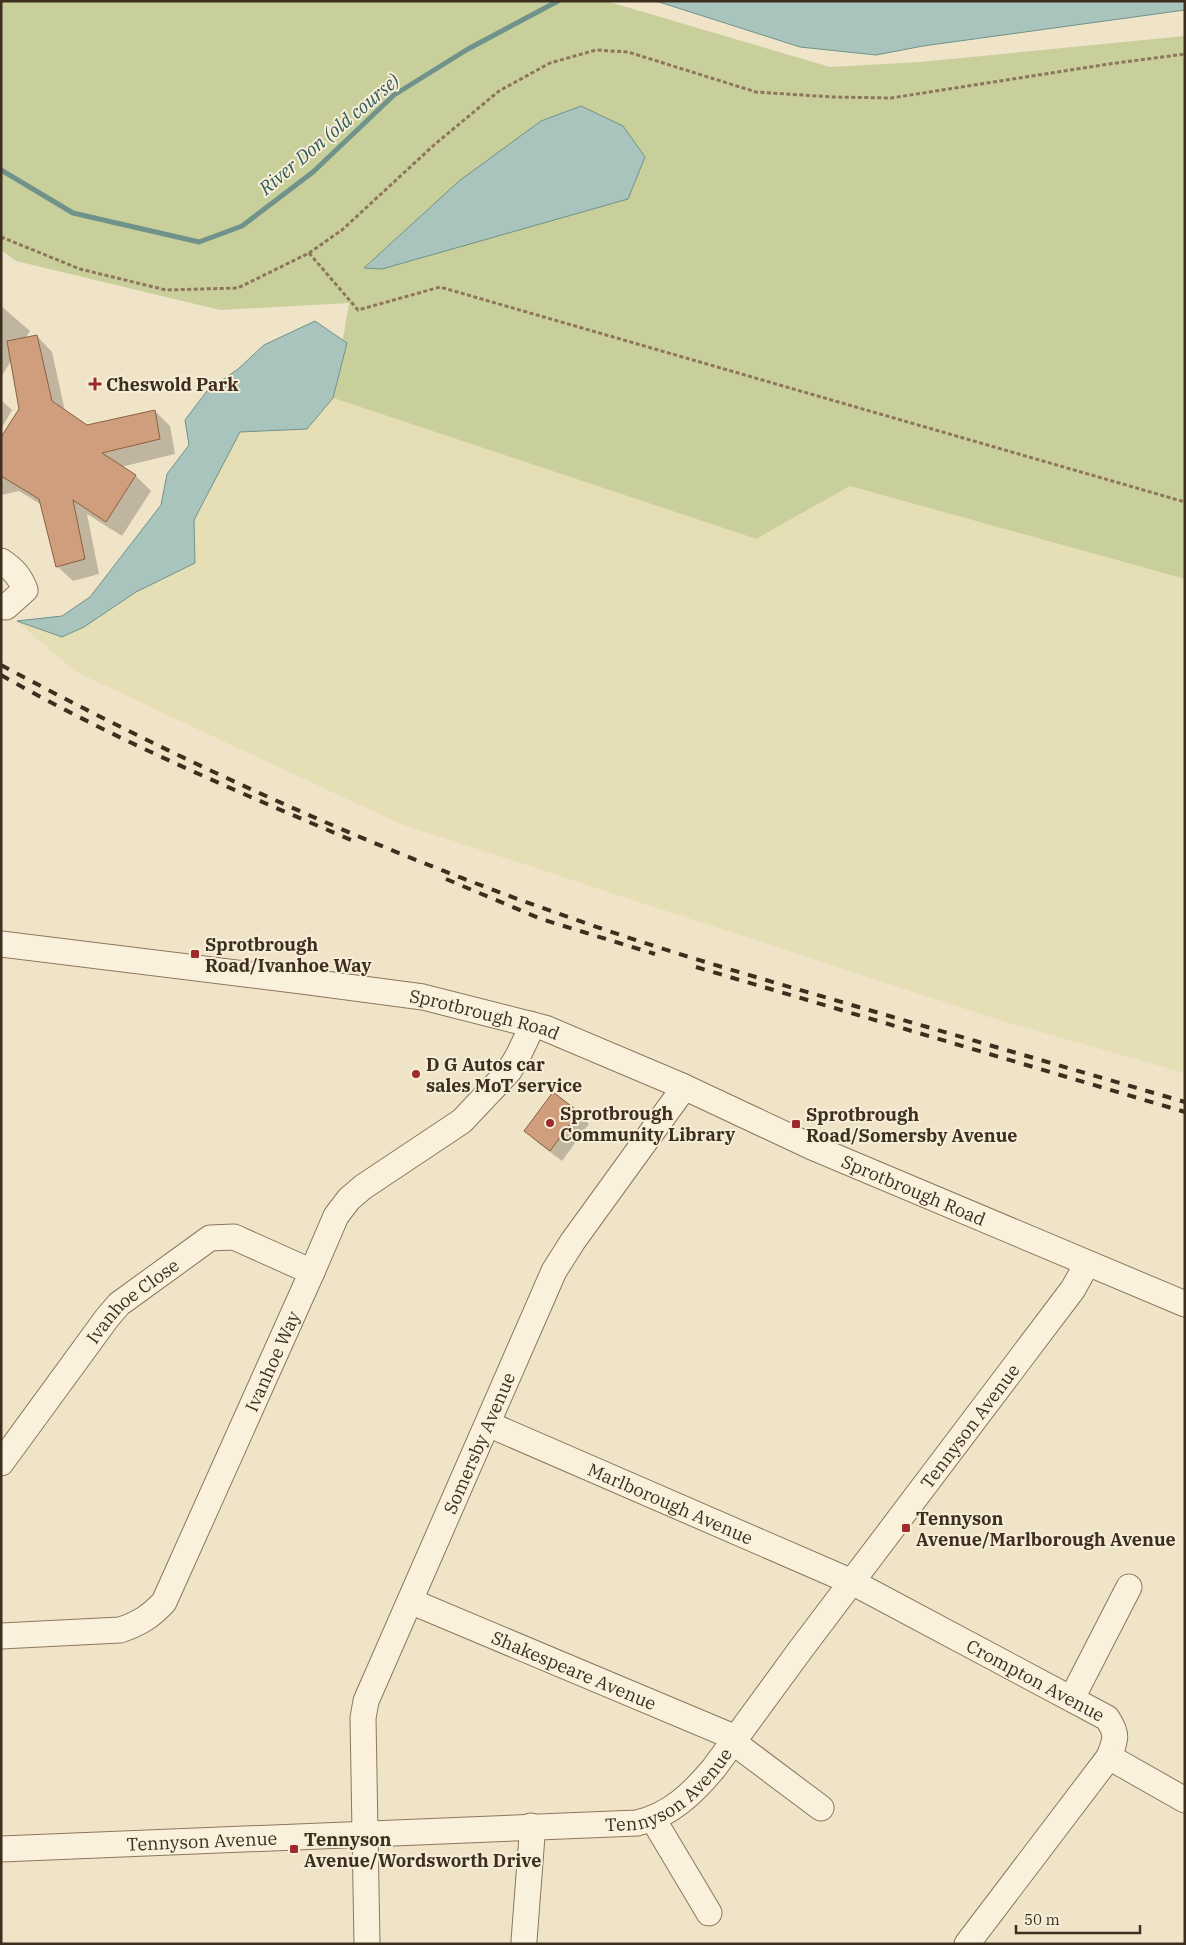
<svg xmlns="http://www.w3.org/2000/svg" width="1186" height="1945" font-family="'IBM Plex Serif',serif">
  <style>
    .farmland { fill: #e6deb5 }
    .green { fill: #c9cf9b }
    .water { fill: #a9c4bc; stroke: #6f938a }
    .shadow { fill: #0003 }
    .lines { fill: none; stroke-linecap: round; stroke-linejoin: round }
    .stream { stroke: #6f938a; stroke-width: 5 }
    .building { fill: #cf9f7d; stroke: #8d5f41 }
    .minor-casing { stroke: #8d765c; stroke-width: 27 }
    .path { stroke: #8d765c; stroke-width: 3; stroke-dasharray: 4 2.5; stroke-linecap: butt }
    .minor { stroke: #faf1dc; stroke-width: 25 }
    .rail { stroke: #3d2e20; stroke-width: 4; stroke-dasharray: 9 9; stroke-linecap: butt }
    .poi-dot { fill: #9e2a2b; stroke: #f7eed8; stroke-width: 2 }
    .labels { text-anchor: middle; dominant-baseline: central; stroke-width: 4; stroke-linejoin: round; paint-order: stroke }
    .poi-label { font-size: 18px; font-weight: bold; fill: #3d2e20; stroke: #f7eed8; text-anchor: start }
    .street-label { font-size: 18px; fill: #3d2e20; stroke: #f7eed8 }
    .water-label { font-size: 19px; font-style: italic; fill: #2f5d5a; stroke: #f7eed8 }
  </style>
  <rect width="100%" height="100%" fill="#f0e4c8"/>
  <path class="farmland" d="M333,398L756,539L850,486L1185,579V1073L1005,1022L398,823L74,671L17,621L62,636L84,627L136,592L195,563L194,520L240,432L307,429Z"/>
  <path class="green" d="M1,1H606L830,67L920,62L1185,36V579L850,486L756,539L333,398L349,303L220,310L16,261L1,250Z"/>
  <g class="water">
    <path d="M656,1H1185V10L923,46L876,55L800,47Z"/>
    <path d="M581,106L623,126L645,157L628,199L382,269L364,268L459,181L541,121Z"/>
    <path d="M315,321L347,343L333,398L307,429L240,432L194,520L195,563L136,592L84,627L62,637L17,621L62,616L90,597L161,505L167,474L189,445L185,420L207,391L238,369L264,345Z"/>
  </g>
  <g class="shadow">
    <path d="M1,306L30,331L25,339L37,336L52,352L65,411L87,426L155,411L170,426L175,454L121,467L136,476L151,491L122,536L87,514L99,574L73,581L57,566L42,505L19,491L1,495V443L22,415L11,361L1,377Z"/>
    <path d="M1,400L12,410L1,429Z"/>
    <path d="M578,1113L589,1124L562,1161L537,1142L526,1131Z"/>
  </g>
  <g class="lines">
    <path class="stream" d="M1,170L73,213L199,242L242,226L313,172L394,95L468,49L558,1"/>
  </g>
  <g class="building">
    <path d="M37,335L52,401L87,425L155,410L160,439L102,453L136,475L106,522L73,500L85,559L56,567L39,499L1,476V437L19,409L7,341Z"/>
    <path d="M553,1092L579,1112L550,1151L524,1131Z"/>
  </g>
  <g class="lines">
    <defs>
      <g id="minor">
        <path d="M1,561C13,569 20,576 25,590L6,607L1,606"/>
        <path id="s1" d="M1,944L302,981L423,997L545,1028L682,1086L812,1147L1185,1304"/>
        <path id="s2" d="M488,1424L852,1582L1107,1718C1118,1734 1116,1739 1109,1757L967,1944"/>
        <path id="s3" d="M1,1463L107,1318L119,1304L210,1238L234,1237L312,1272"/>
        <path id="s4" d="M410,1601L736,1738"/>
        <path id="s5" d="M1,1636L120,1630C139,1624 151,1616 164,1602L312,1272L336,1216L349,1199L363,1187L462,1121L509,1071L518,1056L528,1035L530,1024"/>
        <path d="M1072,1698L1129,1587"/>
        <path d="M733,1742L821,1808"/>
        <path d="M1109,1757L1185,1800"/>
        <path d="M653,1819L709,1913"/>
        <path id="s6" d="M1,1849L637,1823C671,1815 693,1793 714,1768L801,1649L1073,1289L1087,1264"/>
        <path d="M524,1941L532,1836L531,1826"/>
        <path id="s7" d="M367,1944L363,1718L366,1701L554,1271L573,1241L678,1096L682,1086"/>
      </g>
    </defs>
    <use href="#minor" class="minor-casing"/>
    <g class="path">
      <path d="M1,237L80,269L166,290L238,288L309,253L342,230L434,145L499,91L550,63L596,50L628,52L756,92L833,97L891,98L1109,64L1185,54"/>
      <path d="M309,253L358,310L440,287L1185,502"/>
    </g>
    <use href="#minor" class="minor"/>
    <g class="rail">
      <path d="M1,665C193,768 393,858 600,928C684,957 770,981 855,1006C965,1038 1075,1070 1185,1102"/>
      <path d="M1,675C115,740 236,791 356,842"/>
      <path d="M446,879L541,919L655,954"/>
      <path d="M696,967L1185,1112"/>
    </g>
  </g>
  <g class="poi-dot">
    <path d="M92.5 376.5h5v5h5v5h-5v5h-5v-5h-5v-5h5z"/>
    <rect x="190" y="949" width="10" height="10" rx="2.5"/>
    <circle cx="416" cy="1074" r="5"/>
    <circle cx="550" cy="1123" r="5"/>
    <rect x="791" y="1119" width="10" height="10" rx="2.5"/>
    <rect x="901" y="1523" width="10" height="10" rx="2.5"/>
    <rect x="289" y="1844" width="10" height="10" rx="2.5"/>
  </g>
  <g class="labels">
    <g class="poi-label">
      <text x="106" y="384">Cheswold Park</text>
      <text x="205" y="944">Sprotbrough<tspan x="205" dy="21">Road/Ivanhoe Way</tspan></text>
      <text x="426" y="1064">D G Autos car<tspan x="426" dy="21">sales MoT service</tspan></text>
      <text x="560" y="1113">Sprotbrough<tspan x="560" dy="21">Community Library</tspan></text>
      <text x="806" y="1114">Sprotbrough<tspan x="806" dy="21">Road/Somersby Avenue</tspan></text>
      <text x="916" y="1518">Tennyson<tspan x="916" dy="21">Avenue/Marlborough Avenue</tspan></text>
      <text x="304" y="1839">Tennyson<tspan x="304" dy="21">Avenue/Wordsworth Drive</tspan></text>
    </g>
    <g class="street-label">
      <text stroke="none"><textPath href="#s1" startOffset="489">Sprotbrough Road</textPath></text>
      <text stroke="none"><textPath href="#s1" startOffset="954">Sprotbrough Road</textPath></text>
      <text stroke="none"><textPath href="#s3" startOffset="210">Ivanhoe Close</textPath></text>
      <text stroke="none"><textPath href="#s5" startOffset="436">Ivanhoe Way</textPath></text>
      <text stroke="none"><textPath href="#s6" startOffset="1160">Tennyson Avenue</textPath></text>
      <text stroke="none"><textPath href="#s7" startOffset="525">Somersby Avenue</textPath></text>
      <text stroke="none"><textPath href="#s2" startOffset="199">Marlborough Avenue</textPath></text>
      <text stroke="none"><textPath href="#s4" startOffset="178">Shakespeare Avenue</textPath></text>
      <text stroke="none"><textPath href="#s2" startOffset="605">Crompton Avenue</textPath></text>
      <text stroke="none"><textPath href="#s6" startOffset="680">Tennyson Avenue</textPath></text>
      <text stroke="none"><textPath href="#s6" startOffset="201">Tennyson Avenue</textPath></text>
    </g>
    <g class="water-label">
      <text transform="translate(329 134) rotate(-40)">River Don (old course)</text>
    </g>
  </g>
  <rect width="1186" height="1945" fill="none" stroke="#3d2e20" stroke-width="5"/>
  <path d="M1016 1925v8h124v-8" fill="none" stroke="#3d2e20" stroke-width="2.5"/>
  <text x="1024" y="1925" font-size="15" fill="#3d2e20" stroke="#f7eed8" stroke-width="4" paint-order="stroke">50 m</text>
</svg>
